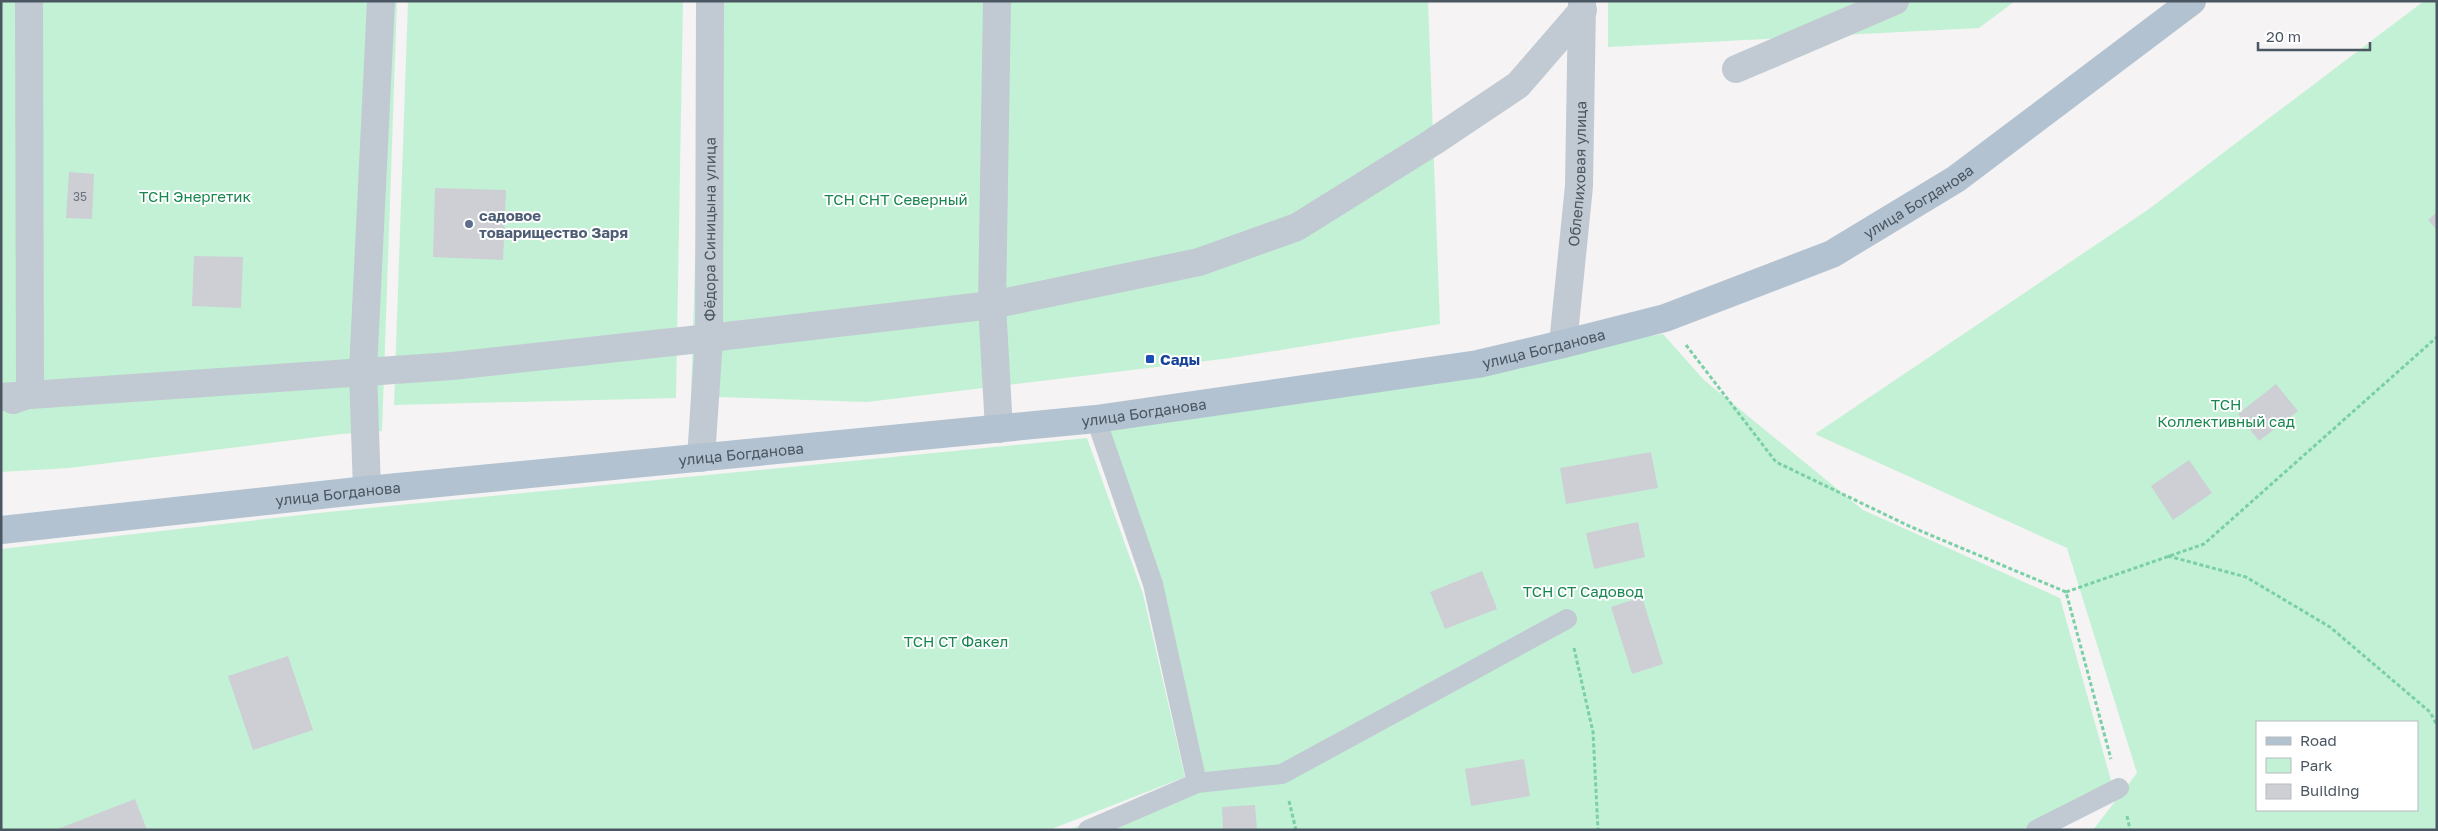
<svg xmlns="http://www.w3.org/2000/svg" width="2438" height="831" font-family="'Golos Text',sans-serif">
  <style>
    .green { fill: #c3f1d5; fill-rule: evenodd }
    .building { fill: #cdcfd5 }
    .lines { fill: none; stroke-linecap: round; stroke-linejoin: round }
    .path { stroke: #7ad0a6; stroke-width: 3; stroke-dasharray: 4 2.5; stroke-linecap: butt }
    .service { stroke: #c1cad2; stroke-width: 20 }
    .minor { stroke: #c1cad2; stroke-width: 28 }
    .primary { stroke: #b3c2d1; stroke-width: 28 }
    .service-dot { fill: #5c6f8a; stroke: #fff; stroke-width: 2 }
    .transit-dot { fill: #1a4fb4; stroke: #fff; stroke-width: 2 }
    .labels { text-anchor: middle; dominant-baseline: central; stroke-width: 4; stroke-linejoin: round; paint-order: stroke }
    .number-label { font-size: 12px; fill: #6b747e }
    .street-label { font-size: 15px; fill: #4a5661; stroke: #fff }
    .park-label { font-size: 15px; fill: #17864f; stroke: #fff }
    .service-label { font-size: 15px; font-weight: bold; fill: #4e5e75; stroke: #fff; text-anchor: start }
    .transit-label { font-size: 15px; font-weight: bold; fill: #164399; stroke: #fff; text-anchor: start }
  </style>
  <rect width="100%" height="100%" fill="#f5f3f3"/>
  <g class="green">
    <path d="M1,1H397L382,431L341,434L69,468L1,472Z"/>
    <path d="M408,1H683L676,398L394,405Z"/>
    <path d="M703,1H1428L1440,324L1231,358L867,402L691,396Z"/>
    <path d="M1608,1H2015L1979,28L1608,47Z"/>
    <path d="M2424,1H2437V830H2093L2137,773L2067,548L1815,434L2149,209ZM2257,722H2417V810H2257Z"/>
    <path d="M1663,334L1704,380L1863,510L2060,598L2112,784L2022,830H1069L1120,809L1203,769L1109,429Z"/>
    <path d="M1087,438L1143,594L1185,777L1049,830H1V549L328,512Z"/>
  </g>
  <g class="building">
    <path d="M69,172L94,174L92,219L66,218Z"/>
    <path d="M435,188L506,190L503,260L433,257Z"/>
    <path d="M2437,212V230L2428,220Z"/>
    <path d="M194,256L243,257L241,308L192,306Z"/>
    <path d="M2276,384L2298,411L2259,441L2238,414Z"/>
    <path d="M1651,452L1658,488L1566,504L1560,468Z"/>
    <path d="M2189,460L2212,493L2173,520L2151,486Z"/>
    <path d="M1638,522L1645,557L1594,569L1586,533Z"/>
    <path d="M1482,571L1497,609L1445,629L1430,592Z"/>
    <path d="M1642,597L1663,664L1632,674L1611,607Z"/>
    <path d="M288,656L313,730L253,750L228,676Z"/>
    <path d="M1524,759L1530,796L1471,806L1465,769Z"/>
    <path d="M135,799L147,830H55Z"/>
    <path d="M1255,805L1257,830H1223L1222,807Z"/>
  </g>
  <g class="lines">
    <g class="path">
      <path d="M1686,345L1776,462L1909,526L2066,592L2111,759"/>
      <path d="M2168,556L2246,577L2330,627L2430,712L2437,725"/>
      <path d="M2066,592L2204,544L2437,337"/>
      <path d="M1574,648L1593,732L1598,830"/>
      <path d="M1289,801L1296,830"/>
      <path d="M2127,816L2130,830"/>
    </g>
    <g class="service">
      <path d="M1096,419L1153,584L1197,783"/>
      <path d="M1088,830L1197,783L1282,774L1567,619"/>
      <path d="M2036,830L2119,788"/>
    </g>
    <g class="minor">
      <path d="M997,1L992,305L999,429"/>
      <path d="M1736,69L1895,1"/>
      <path id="s1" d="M1563,344L1579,186L1582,4"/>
      <path d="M1,397L452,366L709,338L992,305L1199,262L1297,227L1433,142L1518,85L1583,10"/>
      <path d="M13,400L30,394L29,1"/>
      <path id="s2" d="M701,458L709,338L710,1"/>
      <path d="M367,490L363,371L381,1"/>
    </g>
    <path class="primary" id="s3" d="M1,530L367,490L1096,419L1478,364L1563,344L1665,318L1832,254L1956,179L2192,1"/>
  </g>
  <circle class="service-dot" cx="469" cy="224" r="5"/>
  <rect class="transit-dot" x="1145" y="354" width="10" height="10" rx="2.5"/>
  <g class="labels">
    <g class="number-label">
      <text x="80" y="196">35</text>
    </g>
    <g class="street-label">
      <text stroke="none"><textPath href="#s1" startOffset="171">Облепиховая улица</textPath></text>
      <text stroke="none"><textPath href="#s3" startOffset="1959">улица Богданова</textPath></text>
      <text stroke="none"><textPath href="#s2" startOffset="229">Фёдора Синицына улица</textPath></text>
      <text stroke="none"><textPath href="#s3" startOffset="1554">улица Богданова</textPath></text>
      <text stroke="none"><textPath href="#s3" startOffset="1149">улица Богданова</textPath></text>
      <text stroke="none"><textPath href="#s3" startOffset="744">улица Богданова</textPath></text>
      <text stroke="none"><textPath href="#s3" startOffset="339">улица Богданова</textPath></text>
    </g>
    <g class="park-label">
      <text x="195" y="196">ТСН Энергетик</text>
      <text x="896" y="199">ТСН СНТ Северный</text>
      <text x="2226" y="404">ТСН<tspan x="2226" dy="17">Коллективный сад</tspan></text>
      <text x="1583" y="591">ТСН СТ Садовод</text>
      <text x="956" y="641">ТСН СТ Факел</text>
    </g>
    <g class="service-label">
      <text x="479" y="215">садовое<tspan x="479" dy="17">товарищество Заря</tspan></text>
    </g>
    <g class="transit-label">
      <text x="1160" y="359">Сады</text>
    </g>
  </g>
  <rect width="2438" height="831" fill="none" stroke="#4a5661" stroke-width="5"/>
  <rect x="2256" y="721" width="162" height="90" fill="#ffffff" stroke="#b7bbc0"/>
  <rect x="2266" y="737" width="25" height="8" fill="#b3c2d1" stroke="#b7bbc0"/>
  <text x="2300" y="746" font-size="15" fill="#4a5661">Road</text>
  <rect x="2266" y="758" width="25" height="15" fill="#c3f1d5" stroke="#b7bbc0"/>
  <text x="2300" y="771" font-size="15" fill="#4a5661">Park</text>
  <rect x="2266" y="784" width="25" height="15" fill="#cdcfd5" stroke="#b7bbc0"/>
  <text x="2300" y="796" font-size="15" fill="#4a5661">Building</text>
  <path d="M2258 42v8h112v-8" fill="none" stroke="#4a5661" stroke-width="2.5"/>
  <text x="2266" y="42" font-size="15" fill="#4a5661" stroke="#ffffff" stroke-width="4" paint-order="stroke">20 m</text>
</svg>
